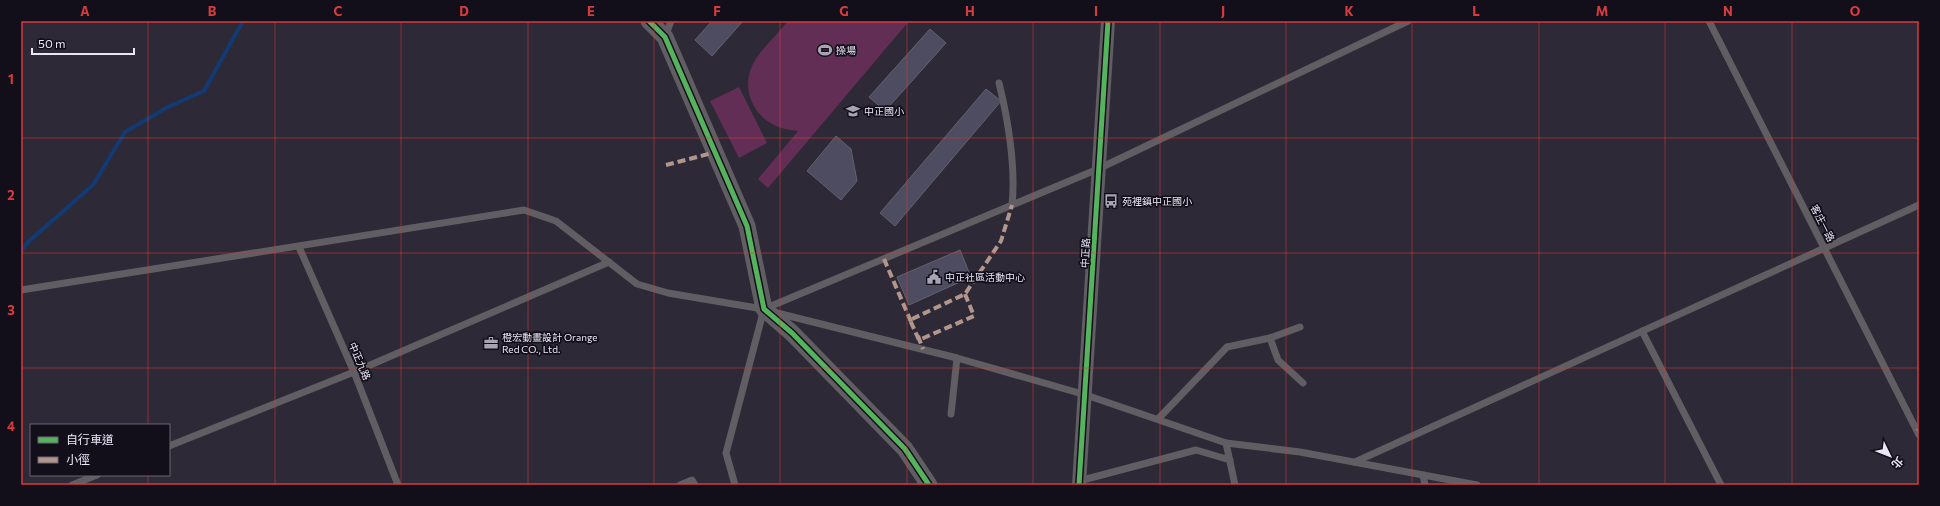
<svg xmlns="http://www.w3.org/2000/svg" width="1940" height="506" font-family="Commissioner,'Noto Sans TC',sans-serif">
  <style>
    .green { fill: #632e56 }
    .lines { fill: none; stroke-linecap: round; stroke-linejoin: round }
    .stream { stroke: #123b73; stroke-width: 4 }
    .building { fill: #4d4c60; stroke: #62616d }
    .service { stroke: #605d63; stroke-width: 7 }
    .minor { stroke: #605d63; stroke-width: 14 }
    .tertiary { stroke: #605d63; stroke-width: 17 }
    .quiet { stroke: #b2968c; stroke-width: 4; stroke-dasharray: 8 4; stroke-linecap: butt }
    .cycleway-casing { stroke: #120f1a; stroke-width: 8 }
    .cycleway { stroke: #56b35d; stroke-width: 5 }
    .grid { fill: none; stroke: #d83b3d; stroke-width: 1; stroke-opacity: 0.55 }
    .labels { text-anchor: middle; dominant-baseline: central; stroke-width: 3.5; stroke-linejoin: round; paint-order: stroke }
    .poi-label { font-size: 10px; fill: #eae6f7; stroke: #120f1a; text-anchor: start }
    .street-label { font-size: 10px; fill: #eae6f7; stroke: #120f1a }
    .neatline { fill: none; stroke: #d83b3d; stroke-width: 1.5 }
    .grid-label { font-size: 13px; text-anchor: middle; font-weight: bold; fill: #d83b3d }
  </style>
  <rect width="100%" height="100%" fill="#2d2936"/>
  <g class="green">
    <path d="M788,21H909L768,188L758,179L798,131C790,130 782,129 774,125C752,114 741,87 753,64C761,49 777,35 788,21Z"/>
    <path d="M739,87L767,143L739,158L710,101Z"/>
  </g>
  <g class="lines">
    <path class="stream" d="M21,251L28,242L93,185L125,132L168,107L204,91L243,21"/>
  </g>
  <g class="building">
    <path d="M712,21H743L712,56L695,40Z"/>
    <path d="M930,29L946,43L885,111L869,97Z"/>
    <path d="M986,89L1001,101L895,226L880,213Z"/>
    <path d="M836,136L851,149L857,181L841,200L807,171Z"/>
    <path d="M960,250L971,277L909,305L897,277Z"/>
  </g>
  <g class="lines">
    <g class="service">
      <path d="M1709,21L1919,435"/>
      <path d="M665,37L671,21"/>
      <path d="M999,83C1008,119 1016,168 1012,205"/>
      <path d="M299,247L354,372L398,485"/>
      <path d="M21,290L524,210L556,221L637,284L668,293L763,309"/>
      <path d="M773,312L957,358L1086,395L1226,443L1300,452L1477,485"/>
      <path d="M1642,331L1721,485"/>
      <path d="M1270,338L1278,360L1303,383"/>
      <path d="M951,414L957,358"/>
      <path d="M1158,419L1227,347L1270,338L1300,327"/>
      <path d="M1226,443L1235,485"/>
      <path d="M169,446L354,372L609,262"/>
      <path d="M1355,462L1919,205"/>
      <path d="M1423,475L1425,485"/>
      <path d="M1079,481L1196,450L1230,460"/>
      <path d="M72,485L97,475"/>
      <path d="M680,485L692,480L695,485"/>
      <path d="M735,485L726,453L764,309L1098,169L1408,21"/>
    </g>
    <path class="minor" d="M1079,485L1108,21"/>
    <path class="tertiary" d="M649,21L665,37L747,226L764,309L792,333L905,449L929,485"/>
    <g class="quiet">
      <path d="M666,165L716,152"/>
      <path d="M884,259L912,324"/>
      <path d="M965,294L974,316L919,340L910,320L965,294L1001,241L1012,205"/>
      <path d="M918,336L923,349"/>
      <path d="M1917,431L1919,430"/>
    </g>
    <defs>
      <g id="cycleway">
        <path d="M649,21L665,37L747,226L764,309L792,333L905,449L929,485"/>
        <path d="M1079,485L1108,21"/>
      </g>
    </defs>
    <use href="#cycleway" class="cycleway-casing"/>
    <use href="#cycleway" class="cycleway"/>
  </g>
  <path class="grid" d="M148,21V425M275,21V485M401,21V485M528,21V485M654,21V485M780,21V485M907,21V485M1033,21V485M1160,21V485M1286,21V485M1412,21V485M1539,21V485M1665,21V485M1792,21V485M21,138H1919M21,253H1919M21,368H1919M148,475V485"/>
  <defs>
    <symbol id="stadium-bare" viewBox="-9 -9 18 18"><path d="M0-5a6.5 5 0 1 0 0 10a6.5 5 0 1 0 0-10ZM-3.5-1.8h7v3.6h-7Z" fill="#a8a4b3" stroke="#120f1a" stroke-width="2.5" paint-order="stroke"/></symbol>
    <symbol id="school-bare" viewBox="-9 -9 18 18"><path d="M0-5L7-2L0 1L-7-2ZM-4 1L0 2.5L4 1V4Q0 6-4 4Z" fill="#a8a4b3" stroke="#120f1a" stroke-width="2.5" paint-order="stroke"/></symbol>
    <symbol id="bus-bare" viewBox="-9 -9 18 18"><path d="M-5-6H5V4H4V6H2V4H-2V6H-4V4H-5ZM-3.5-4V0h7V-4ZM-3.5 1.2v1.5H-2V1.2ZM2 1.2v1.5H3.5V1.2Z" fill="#a8a4b3" stroke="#120f1a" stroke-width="2.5" paint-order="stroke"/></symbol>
    <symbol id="civic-bare" viewBox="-9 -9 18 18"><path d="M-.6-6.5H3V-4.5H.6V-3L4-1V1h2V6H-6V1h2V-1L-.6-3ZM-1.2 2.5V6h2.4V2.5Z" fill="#a8a4b3" stroke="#120f1a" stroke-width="2.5" paint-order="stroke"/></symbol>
    <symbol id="office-bare" viewBox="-9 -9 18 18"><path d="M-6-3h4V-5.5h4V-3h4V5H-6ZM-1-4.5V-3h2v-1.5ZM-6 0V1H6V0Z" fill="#a8a4b3" stroke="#120f1a" stroke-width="2.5" paint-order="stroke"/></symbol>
  </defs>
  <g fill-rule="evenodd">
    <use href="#stadium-bare" x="815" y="40" width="20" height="20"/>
    <use href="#school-bare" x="843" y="101" width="20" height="20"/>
    <use href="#bus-bare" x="1101" y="191" width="20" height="20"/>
    <use href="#civic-bare" x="924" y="267" width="20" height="20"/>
    <use href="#office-bare" x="481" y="333" width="20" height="20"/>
  </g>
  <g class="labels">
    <g class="poi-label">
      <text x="836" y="50">操場</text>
      <text x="864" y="111">中正國小</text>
      <text x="1122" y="201">苑裡鎮中正國小</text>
      <text x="945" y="277">中正社區活動中心</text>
      <text x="502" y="337">橙宏動畫設計 Orange<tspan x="502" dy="12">Red CO., Ltd.</tspan></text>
    </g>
    <g class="street-label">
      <text transform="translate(1823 223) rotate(63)">客庄一路</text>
      <text transform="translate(1085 253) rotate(-87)">中正路</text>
      <text transform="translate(360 361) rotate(67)">中正九路</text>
    </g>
  </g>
  <rect width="1940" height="506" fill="none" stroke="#120f1a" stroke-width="44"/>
  <rect x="30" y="424" width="140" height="52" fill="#120f1a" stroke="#686572"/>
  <rect x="38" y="437" width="20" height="6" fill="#56b35d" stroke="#686572"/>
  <text x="66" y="444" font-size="12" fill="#eae6f7">自行車道</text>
  <rect x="38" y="457" width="20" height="6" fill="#b2968c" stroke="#686572"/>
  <text x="66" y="464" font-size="12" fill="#eae6f7">小徑</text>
  <g transform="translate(1890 456) rotate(133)" stroke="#120f1a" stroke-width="3" paint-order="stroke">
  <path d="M0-3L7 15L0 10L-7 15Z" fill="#eae6f7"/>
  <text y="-6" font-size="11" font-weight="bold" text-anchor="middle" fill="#eae6f7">北</text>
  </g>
  <path d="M32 48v6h102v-6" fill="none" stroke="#eae6f7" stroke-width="2"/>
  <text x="38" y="48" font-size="12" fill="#eae6f7" stroke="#120f1a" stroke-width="3" paint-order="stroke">50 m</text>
  <rect x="22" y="22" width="1896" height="462" class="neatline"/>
  <g class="grid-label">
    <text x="85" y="16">A</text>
    <text x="212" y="16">B</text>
    <text x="338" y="16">C</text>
    <text x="464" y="16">D</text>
    <text x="591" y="16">E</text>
    <text x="717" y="16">F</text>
    <text x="844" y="16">G</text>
    <text x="970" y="16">H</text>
    <text x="1096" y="16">I</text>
    <text x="1223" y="16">J</text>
    <text x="1349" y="16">K</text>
    <text x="1476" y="16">L</text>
    <text x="1602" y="16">M</text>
    <text x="1728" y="16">N</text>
    <text x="1855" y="16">O</text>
    <text x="11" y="84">1</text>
    <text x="11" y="200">2</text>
    <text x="11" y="315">3</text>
    <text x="11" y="431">4</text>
  </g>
</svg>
